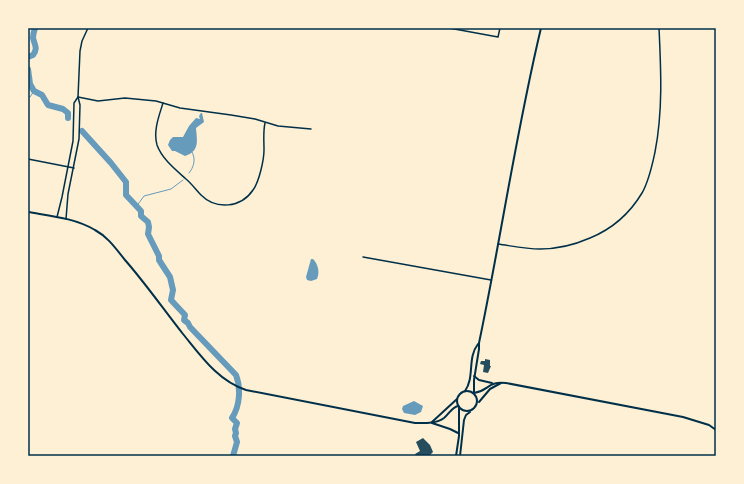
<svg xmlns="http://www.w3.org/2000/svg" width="744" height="484" font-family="Cabin,sans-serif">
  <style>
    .water { fill: #669bbc }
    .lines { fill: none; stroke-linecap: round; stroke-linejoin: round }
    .stream { stroke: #669bbc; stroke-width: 1 }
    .river { stroke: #669bbc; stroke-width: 6 }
    .building { fill: #264d5e }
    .minor { stroke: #003049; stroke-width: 1.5 }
    .tertiary { stroke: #003049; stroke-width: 2 }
    .neatline { fill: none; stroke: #003049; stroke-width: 1.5 }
  </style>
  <rect width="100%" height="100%" fill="#fdf0d5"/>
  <g class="water">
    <path d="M201,113H202L204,122L196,128C197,141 200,151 185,156L175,151H172L168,145L170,140L173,137H183L189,126L196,118L200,119L199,116Z"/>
    <path d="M311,259H313C318,264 320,272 317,279L311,281L307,280L306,277Z"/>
    <path d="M414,401L423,406L421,412L415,415L404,413L402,409L403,406Z"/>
  </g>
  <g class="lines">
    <g class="stream">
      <path d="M28,97H30L34,91"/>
      <path d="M189,173C194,167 196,159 192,152"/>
      <path d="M136,207L144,196L171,189L183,180"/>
    </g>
    <g class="river">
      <path d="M28,57L33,55C38,48 35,46 33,38C33,35 34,31 35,28"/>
      <path d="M28,69L30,84L34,91L42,95L48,105L63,109L68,113V118"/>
      <path d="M82,131L111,163L126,182V195L141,211V216L148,222L149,227L148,234L159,256V260L170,277L173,290L171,300L185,315L184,320L188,323L190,327L236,375C241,388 240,406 232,418L237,423L235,429L236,433L235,436L237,442L233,456"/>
    </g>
  </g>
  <g class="building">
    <path d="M485,359L490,360V366H491L488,373L483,372L484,365L480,364L481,361H485Z"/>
    <path d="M423,438L430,445L433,452L429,456L422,455L416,456L415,454L420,451L416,442Z"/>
  </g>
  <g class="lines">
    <g class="minor">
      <path d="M449,28L498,37L500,28"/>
      <path d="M78,97L98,101L125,98L156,101L180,108L231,115L255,119L278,126L311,129"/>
      <path d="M163,103C159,116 153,131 157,145C162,159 176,170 186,179C192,184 196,190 201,195C216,210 241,208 253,190C259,182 264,160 264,150C264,140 263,132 265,123"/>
      <path d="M28,159L74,168"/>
      <path d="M57,217L62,197L73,141L74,103L78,97"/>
      <path d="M66,219L68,194L79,139L80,105L78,97L80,51L82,41L88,28"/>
      <path d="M498,244C512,246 526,249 540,249C557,249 574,245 590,238C612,229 630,213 642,193C649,181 652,166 655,152C663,111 661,70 659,28"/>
      <path d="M363,257L491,280"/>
    </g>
    <g class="tertiary">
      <path d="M28,212C51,216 75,218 95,230C108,237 116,249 125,260C146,284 164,310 183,334C201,356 218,381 246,390L415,423C424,423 436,424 444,418C449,414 452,407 458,406"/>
      <path d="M474,376L479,380L492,383"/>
      <circle cx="467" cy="401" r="10"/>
      <path d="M465,391C475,377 467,358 478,344"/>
      <path d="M474,393V380L479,349V343C501,238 516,132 541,28"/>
      <path d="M474,393C489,391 487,381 506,383L683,417L709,425L716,430"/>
      <path d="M479,402L490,389L501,383"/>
      <path d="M432,422L457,399"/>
      <path d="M432,423L450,429L458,433"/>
      <path d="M456,456L459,436V407"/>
      <path d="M460,456L464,420L466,415L470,412"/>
    </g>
  </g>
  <rect width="744" height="484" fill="none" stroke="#fdf0d5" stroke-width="58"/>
  <rect x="29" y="29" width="686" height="426" class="neatline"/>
</svg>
